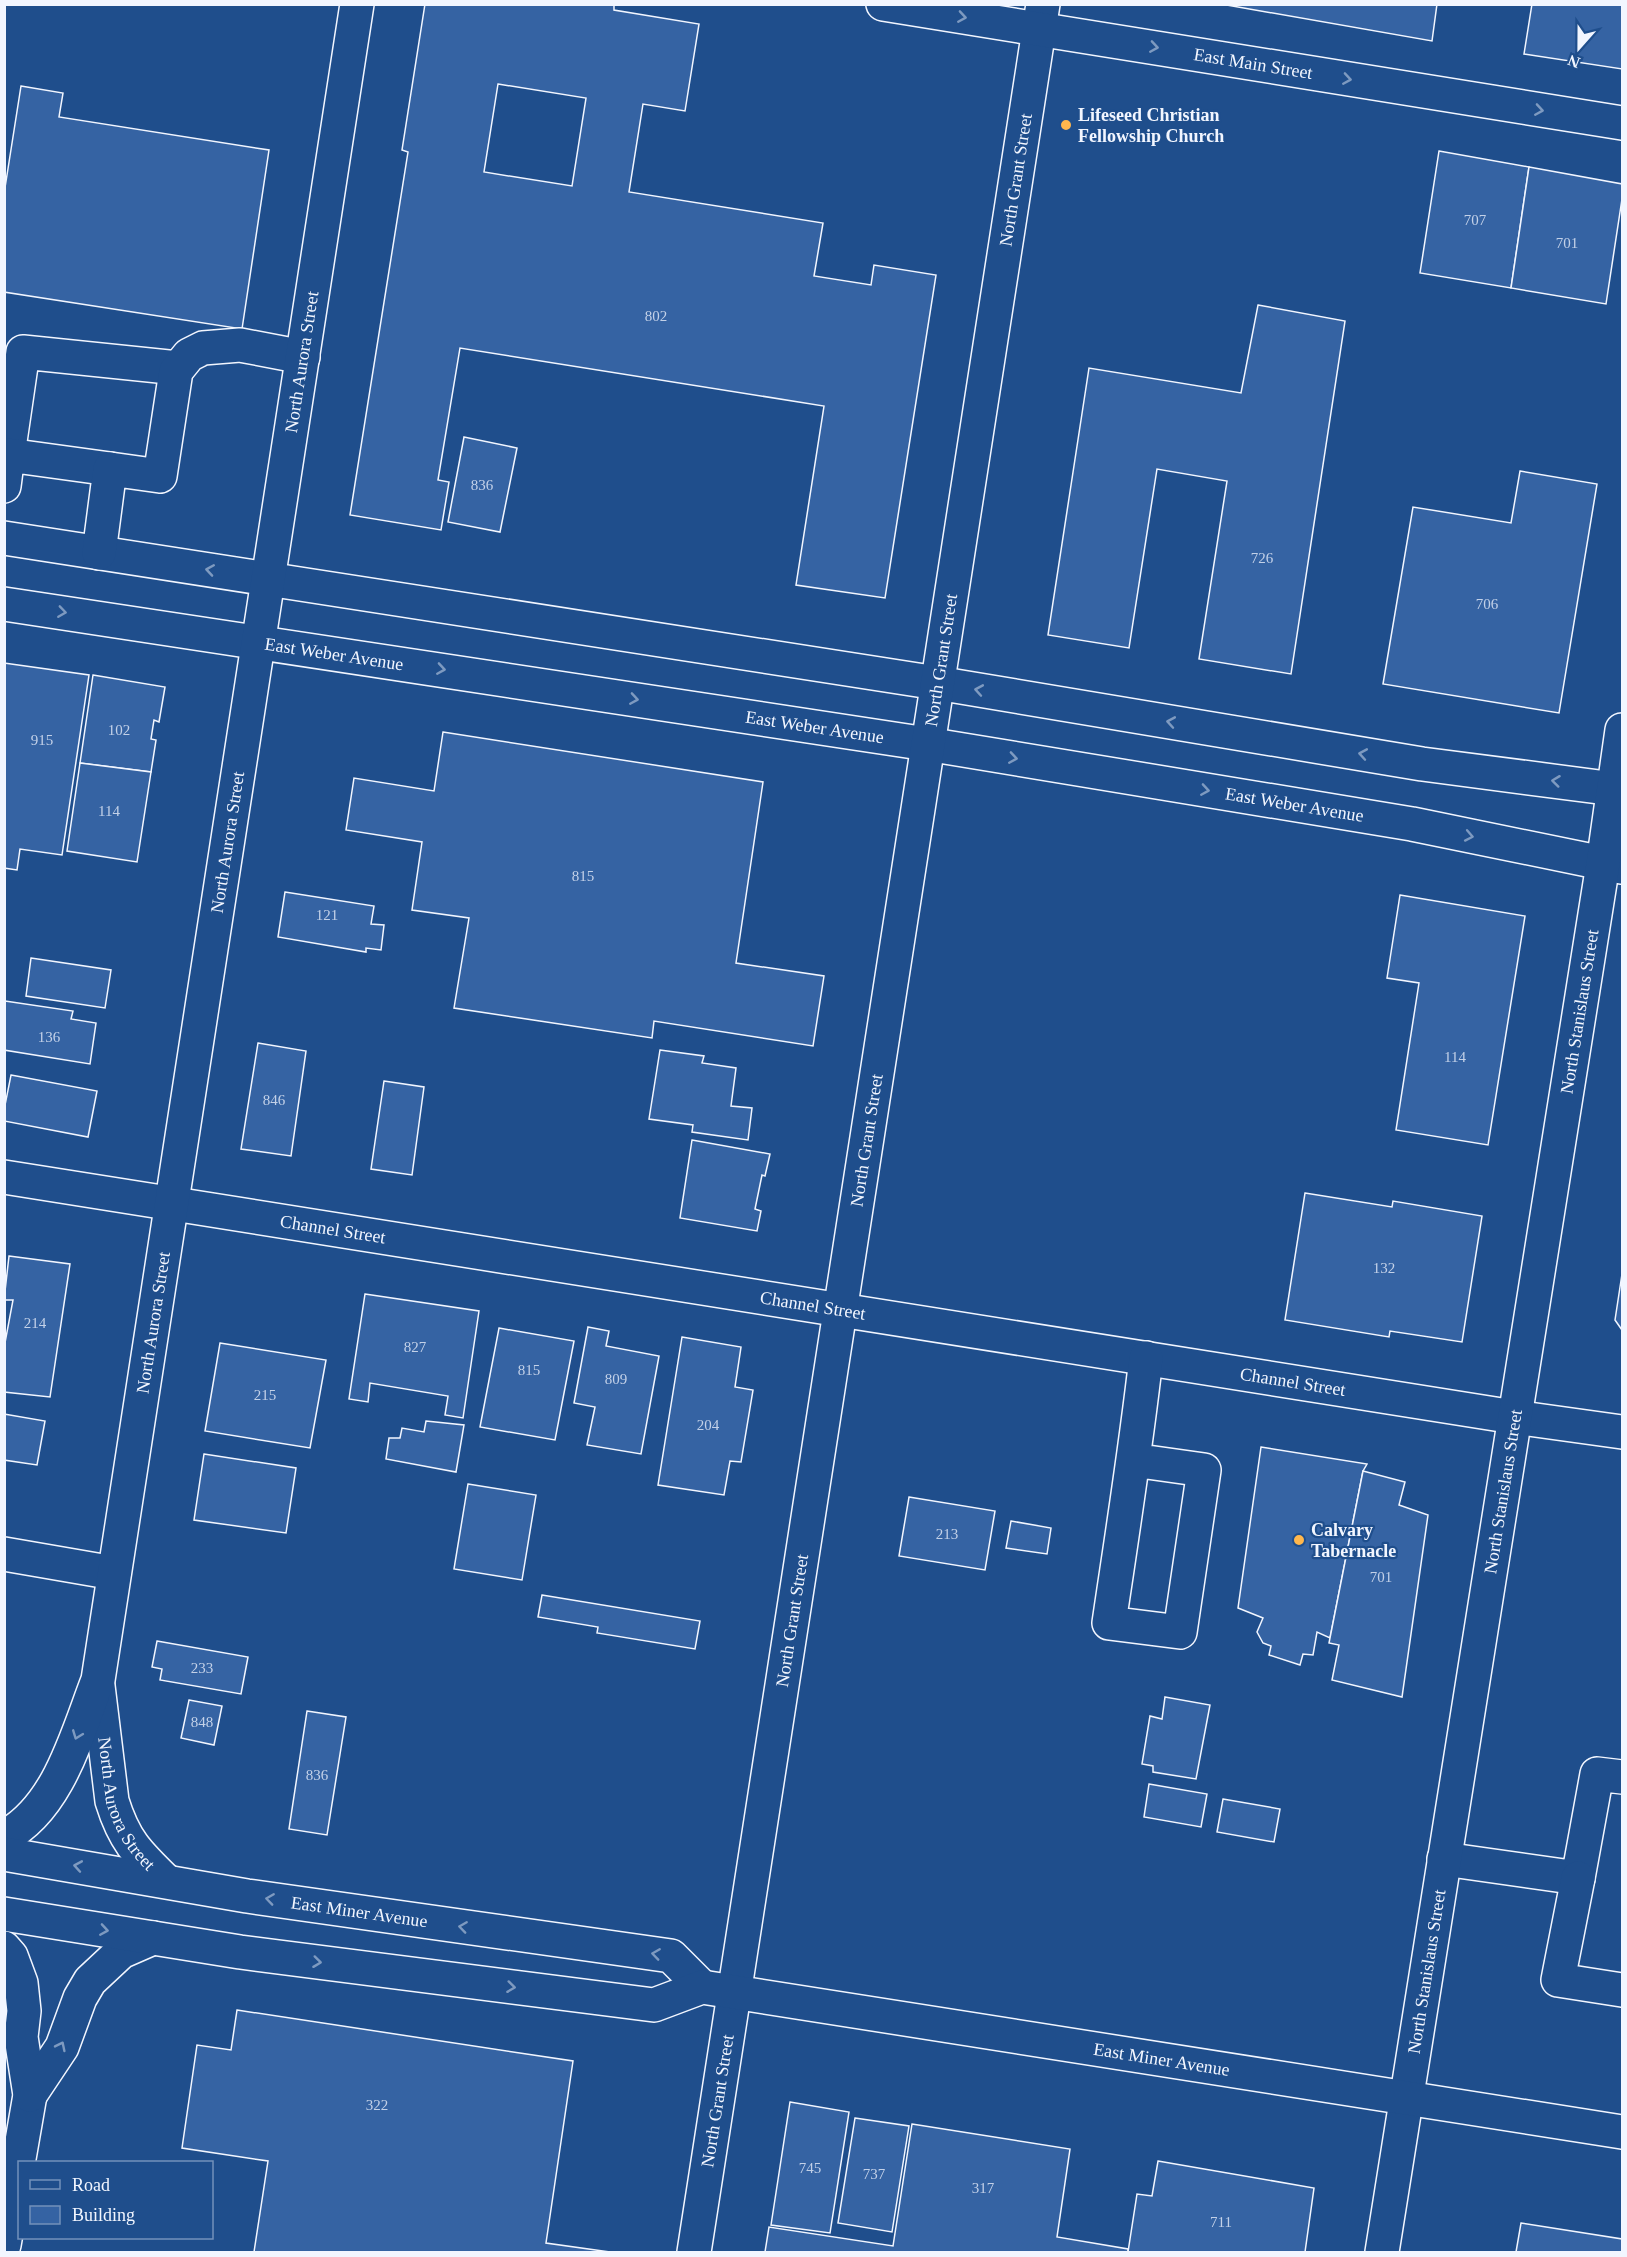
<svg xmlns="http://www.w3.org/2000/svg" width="1627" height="2257" font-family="'Times New Roman',serif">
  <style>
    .building { fill: #3563a3; stroke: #f2f6ff; stroke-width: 1.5; fill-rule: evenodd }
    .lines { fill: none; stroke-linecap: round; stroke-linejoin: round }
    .minor-casing { stroke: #f2f6ff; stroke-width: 36 }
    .major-casing { stroke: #f2f6ff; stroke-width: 36 }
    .minor { stroke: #1f4e8c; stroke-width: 33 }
    .major { stroke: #1f4e8c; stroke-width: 33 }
    .oneway { stroke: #7e9ac0 }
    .poi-dot { fill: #ffb74d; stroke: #1f4e8c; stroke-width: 2 }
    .labels { text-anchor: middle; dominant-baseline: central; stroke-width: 4.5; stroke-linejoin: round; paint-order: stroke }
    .number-label { font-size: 15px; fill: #c3d1e8 }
    .street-label { font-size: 18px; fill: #f2f6ff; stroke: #1f4e8c }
    .poi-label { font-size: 18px; font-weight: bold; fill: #f2f6ff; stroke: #1f4e8c; text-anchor: start }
  </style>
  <rect width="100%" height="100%" fill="#1f4e8c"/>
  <g class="building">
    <path d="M425,4H614V10L699,24L685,111L643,104L629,192L823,223L814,276L871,285L874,265L936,275L885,598L796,585L824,406L460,348L438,480L449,482L441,530L350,515L408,152L402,150ZM498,84L586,98L572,186L484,172Z"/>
    <path d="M1221,4H1437L1432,41Z"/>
    <path d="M1532,4H1622V69L1524,54Z"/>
    <path d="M21,86L63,93L59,117L269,150L242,329L4,292V194Z"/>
    <path d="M1439,151L1529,167L1511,288L1420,273Z"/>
    <path d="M1529,167L1622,184V199L1606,304L1511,288Z"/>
    <path d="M1258,305L1345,321L1291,674L1199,659L1227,481L1157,469L1129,648L1048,635L1089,368L1241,393Z"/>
    <path d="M464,437L517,448L500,532L448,522Z"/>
    <path d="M1520,471L1597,484L1559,713L1383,684L1413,507L1511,523Z"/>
    <path d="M4,663L89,675L62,855L20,849L17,870L4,868Z"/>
    <path d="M93,675L165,687L159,722L154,720L151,739L156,740L151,772L80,763Z"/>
    <path d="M443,732L763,782L736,963L824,976L813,1046L654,1021L652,1038L454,1008L469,918L412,910L422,842L346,830L354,778L434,791Z"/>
    <path d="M80,763L151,772L137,862L67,851Z"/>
    <path d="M285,892L374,906L371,924L384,925L381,950L366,948V952L278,937Z"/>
    <path d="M1400,895L1525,916L1488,1145L1396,1130L1419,983L1387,978Z"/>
    <path d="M31,958L111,970L105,1008L26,996Z"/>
    <path d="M5,1001L73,1011L71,1019L96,1023L90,1064L4,1050Z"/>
    <path d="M258,1043L306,1051L291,1156L241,1149Z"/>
    <path d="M660,1050L704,1056L702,1063L736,1068L731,1106L752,1108L748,1140L692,1132L693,1125L649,1119Z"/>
    <path d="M11,1075L97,1091L88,1137L4,1121V1110Z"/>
    <path d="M384,1081L424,1087L412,1175L371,1169Z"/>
    <path d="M692,1140L770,1154L765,1176L762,1175L755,1209L761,1211L757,1231L680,1218Z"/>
    <path d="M1305,1193L1392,1207L1393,1201L1482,1216L1462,1342L1390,1331L1389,1337L1285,1320Z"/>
    <path d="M9,1256L70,1264L50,1397L4,1392V1348L13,1300H4Z"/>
    <path d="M1622,1274V1330L1615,1320Z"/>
    <path d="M365,1294L479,1311L463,1418L445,1415L448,1396L370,1383L368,1402L349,1399Z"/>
    <path d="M588,1327L609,1331L606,1346L659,1356L641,1454L587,1445L595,1407L574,1403Z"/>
    <path d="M499,1328L574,1341L555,1440L480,1427Z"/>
    <path d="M682,1337L741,1347L735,1387L753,1390L741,1462L730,1461L724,1495L658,1485Z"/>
    <path d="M220,1343L326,1360L310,1448L205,1431Z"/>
    <path d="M4,1414L45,1421L37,1465L4,1460Z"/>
    <path d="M426,1421L464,1425L456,1472L386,1459L389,1438H400L402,1428L424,1432Z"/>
    <path d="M1261,1447L1367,1464L1363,1471L1330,1638L1317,1632L1313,1655L1303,1654L1300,1665L1269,1655L1271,1646L1263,1643L1257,1632L1263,1618L1238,1608Z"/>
    <path d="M204,1454L296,1468L286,1533L194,1520Z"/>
    <path d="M1363,1471L1405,1482L1399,1505L1428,1515L1402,1697L1332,1680L1339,1645L1329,1643Z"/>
    <path d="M468,1484L536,1495L522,1580L454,1569Z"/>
    <path d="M909,1497L995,1511L985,1570L899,1556Z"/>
    <path d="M1011,1521L1051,1528L1047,1554L1006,1548Z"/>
    <path d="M542,1595L700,1621L695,1649L597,1633L598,1627L538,1617Z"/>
    <path d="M157,1641L248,1657L241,1694L160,1680L162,1669L152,1667Z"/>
    <path d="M1165,1697L1210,1705L1196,1779L1153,1772V1766L1142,1764L1150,1716L1162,1719Z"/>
    <path d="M189,1700L222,1706L214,1745L181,1738Z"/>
    <path d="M307,1711L346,1717L327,1835L289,1829Z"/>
    <path d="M1149,1784L1207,1794L1201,1827L1144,1817Z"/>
    <path d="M1223,1799L1280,1809L1274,1842L1217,1832Z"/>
    <path d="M237,2010L573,2061L546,2243L610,2252H254L268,2161L182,2148L197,2045L231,2050Z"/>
    <path d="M790,2102L849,2112L830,2233L771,2225Z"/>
    <path d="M855,2118L909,2126L892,2232L838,2223Z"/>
    <path d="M912,2124L1070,2149L1057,2237L1128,2249V2252H765L769,2227L893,2246Z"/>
    <path d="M1158,2161L1314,2188L1305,2252H1128L1137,2194L1152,2196Z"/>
    <path d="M1521,2223L1622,2239V2252H1516Z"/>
  </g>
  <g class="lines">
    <defs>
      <g id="minor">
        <path d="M8,455L23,352L178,368"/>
        <path d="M4,486L8,455L110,469"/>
        <path d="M4,538L937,683L1422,764L1622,790"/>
        <path d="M99,553L110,469L160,476L176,371L189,355L203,348L240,345L303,357"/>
        <path id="s1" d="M4,604L927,744L1412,824L1622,867"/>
        <path id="s2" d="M4,1177L1514,1417L1622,1432"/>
        <path d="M1133,1460L1204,1470L1180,1632L1109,1623C1122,1535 1136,1447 1146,1358"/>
        <path d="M4,1554L114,1573"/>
        <path id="s3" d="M98,1686L112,1801C124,1840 137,1853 166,1881"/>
        <path id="s4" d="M4,1837C59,1808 77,1734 98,1680L357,4"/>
        <path d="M1444,1859L1578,1878L1597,1774L1622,1777"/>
        <path d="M1578,1878L1558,1980L1622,1990"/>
        <path d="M4,1948L11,1956L21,1983L24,2011L21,2037L30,2095L4,2245"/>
        <path d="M30,2095L62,2047L80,1998L90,1981L121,1952L153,1938"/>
        <path id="s5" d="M694,2252L1043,4"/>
        <path id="s6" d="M1382,2252L1603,864L1622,730"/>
      </g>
      <g id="major">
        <path id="s7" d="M883,4L1622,123"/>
        <path id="s8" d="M4,1854L247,1896L671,1956L702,1987"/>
        <path id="s9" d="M4,1914L240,1952L654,2005L702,1987L1622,2132"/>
      </g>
    </defs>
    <use href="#minor" class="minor-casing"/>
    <use href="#major" class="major-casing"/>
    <use href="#minor" class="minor"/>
    <use href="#major" class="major"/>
  </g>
  <defs><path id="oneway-chevron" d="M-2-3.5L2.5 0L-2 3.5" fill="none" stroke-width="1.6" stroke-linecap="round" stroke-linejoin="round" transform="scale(1.5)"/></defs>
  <g class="oneway">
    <use href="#oneway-chevron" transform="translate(962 17) rotate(9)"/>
    <use href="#oneway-chevron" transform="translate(1154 47) rotate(9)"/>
    <use href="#oneway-chevron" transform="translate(1347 79) rotate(9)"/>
    <use href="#oneway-chevron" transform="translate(1539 110) rotate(9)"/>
    <use href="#oneway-chevron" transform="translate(210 570) rotate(-171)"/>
    <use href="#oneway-chevron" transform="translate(62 612) rotate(8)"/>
    <use href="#oneway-chevron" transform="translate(441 669) rotate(9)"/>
    <use href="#oneway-chevron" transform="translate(979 690) rotate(-170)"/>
    <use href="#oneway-chevron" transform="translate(634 699) rotate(9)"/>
    <use href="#oneway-chevron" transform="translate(1171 722) rotate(-170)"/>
    <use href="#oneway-chevron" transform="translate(1363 754) rotate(-170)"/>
    <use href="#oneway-chevron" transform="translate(1013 758) rotate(9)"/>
    <use href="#oneway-chevron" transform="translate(1556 781) rotate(-173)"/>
    <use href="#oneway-chevron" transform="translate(1205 790) rotate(9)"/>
    <use href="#oneway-chevron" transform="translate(1469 836) rotate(11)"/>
    <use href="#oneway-chevron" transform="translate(77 1735) rotate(111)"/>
    <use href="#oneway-chevron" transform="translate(78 1866) rotate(-170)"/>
    <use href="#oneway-chevron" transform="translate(270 1899) rotate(-172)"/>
    <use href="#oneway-chevron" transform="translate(463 1927) rotate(-172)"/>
    <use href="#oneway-chevron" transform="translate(104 1930) rotate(9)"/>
    <use href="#oneway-chevron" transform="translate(656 1954) rotate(-172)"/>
    <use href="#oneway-chevron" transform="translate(317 1962) rotate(7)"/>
    <use href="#oneway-chevron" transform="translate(511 1987) rotate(7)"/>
    <use href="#oneway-chevron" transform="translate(61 2046) rotate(-64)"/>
  </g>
  <g class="poi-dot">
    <circle cx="1066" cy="125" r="6"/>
    <circle cx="1299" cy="1540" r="6"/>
  </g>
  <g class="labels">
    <g class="number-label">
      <text x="1475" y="220">707</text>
      <text x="1567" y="243">701</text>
      <text x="656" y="316">802</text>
      <text x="482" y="485">836</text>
      <text x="1262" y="558">726</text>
      <text x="1487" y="604">706</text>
      <text x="119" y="730">102</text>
      <text x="42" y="740">915</text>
      <text x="109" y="811">114</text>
      <text x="583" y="876">815</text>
      <text x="327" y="915">121</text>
      <text x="49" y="1037">136</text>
      <text x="1455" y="1057">114</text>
      <text x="274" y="1100">846</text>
      <text x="1384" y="1268">132</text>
      <text x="35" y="1323">214</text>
      <text x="415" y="1347">827</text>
      <text x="529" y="1370">815</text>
      <text x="616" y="1379">809</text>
      <text x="265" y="1395">215</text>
      <text x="708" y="1425">204</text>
      <text x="947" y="1534">213</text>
      <text x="1381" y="1577">701</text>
      <text x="202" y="1668">233</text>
      <text x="202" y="1722">848</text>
      <text x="317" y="1775">836</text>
      <text x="377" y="2105">322</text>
      <text x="810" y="2168">745</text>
      <text x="874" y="2174">737</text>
      <text x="983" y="2188">317</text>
      <text x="1221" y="2222">711</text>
    </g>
    <g class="street-label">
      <text stroke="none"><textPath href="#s7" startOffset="375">East Main Street</textPath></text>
      <text stroke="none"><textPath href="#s5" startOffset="2097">North Grant Street</textPath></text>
      <text stroke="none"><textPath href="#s4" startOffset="1521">North Aurora Street</textPath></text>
      <text stroke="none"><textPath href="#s1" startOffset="334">East Weber Avenue</textPath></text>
      <text stroke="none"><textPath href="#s5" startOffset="1611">North Grant Street</textPath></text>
      <text stroke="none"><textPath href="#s1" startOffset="820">East Weber Avenue</textPath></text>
      <text stroke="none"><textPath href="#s1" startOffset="1306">East Weber Avenue</textPath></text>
      <text stroke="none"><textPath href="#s4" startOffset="1035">North Aurora Street</textPath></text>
      <text stroke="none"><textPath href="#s6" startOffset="1256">North Stanislaus Street</textPath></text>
      <text stroke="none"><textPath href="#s5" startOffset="1125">North Grant Street</textPath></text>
      <text stroke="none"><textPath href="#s2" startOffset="333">Channel Street</textPath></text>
      <text stroke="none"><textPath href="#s2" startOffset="819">Channel Street</textPath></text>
      <text stroke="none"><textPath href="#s4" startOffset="549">North Aurora Street</textPath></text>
      <text stroke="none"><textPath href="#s2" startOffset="1305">Channel Street</textPath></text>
      <text stroke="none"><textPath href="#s6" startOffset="770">North Stanislaus Street</textPath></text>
      <text stroke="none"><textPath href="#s5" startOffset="639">North Grant Street</textPath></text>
      <text stroke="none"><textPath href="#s3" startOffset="123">North Aurora Street</textPath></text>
      <text stroke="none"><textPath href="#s8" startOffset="360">East Miner Avenue</textPath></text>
      <text stroke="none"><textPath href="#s6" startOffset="284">North Stanislaus Street</textPath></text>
      <text stroke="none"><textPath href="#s9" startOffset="1173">East Miner Avenue</textPath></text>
      <text stroke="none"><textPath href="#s5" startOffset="153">North Grant Street</textPath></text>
    </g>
    <g class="poi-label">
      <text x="1078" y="115">Lifeseed Christian<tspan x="1078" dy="21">Fellowship Church</tspan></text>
      <text x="1311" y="1530">Calvary<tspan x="1311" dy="21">Tabernacle</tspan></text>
    </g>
  </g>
  <rect width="1627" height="2257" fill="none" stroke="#f2f6ff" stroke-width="12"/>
  <rect x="18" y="2161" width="195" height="78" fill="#1f4e8c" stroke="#7391ba" stroke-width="1.5"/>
  <rect x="30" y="2180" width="30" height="9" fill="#1f4e8c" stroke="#7391ba" stroke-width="1.5"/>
  <text x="72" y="2191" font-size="18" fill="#f2f6ff">Road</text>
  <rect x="30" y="2206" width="30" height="18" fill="#3563a3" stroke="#7391ba" stroke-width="1.5"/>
  <text x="72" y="2221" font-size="18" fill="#f2f6ff">Building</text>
  <g transform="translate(1579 48) rotate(201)" stroke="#1f4e8c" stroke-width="4.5" paint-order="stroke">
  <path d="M0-4.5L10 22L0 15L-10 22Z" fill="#f2f6ff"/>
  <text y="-9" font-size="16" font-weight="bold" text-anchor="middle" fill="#f2f6ff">N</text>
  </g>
</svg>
